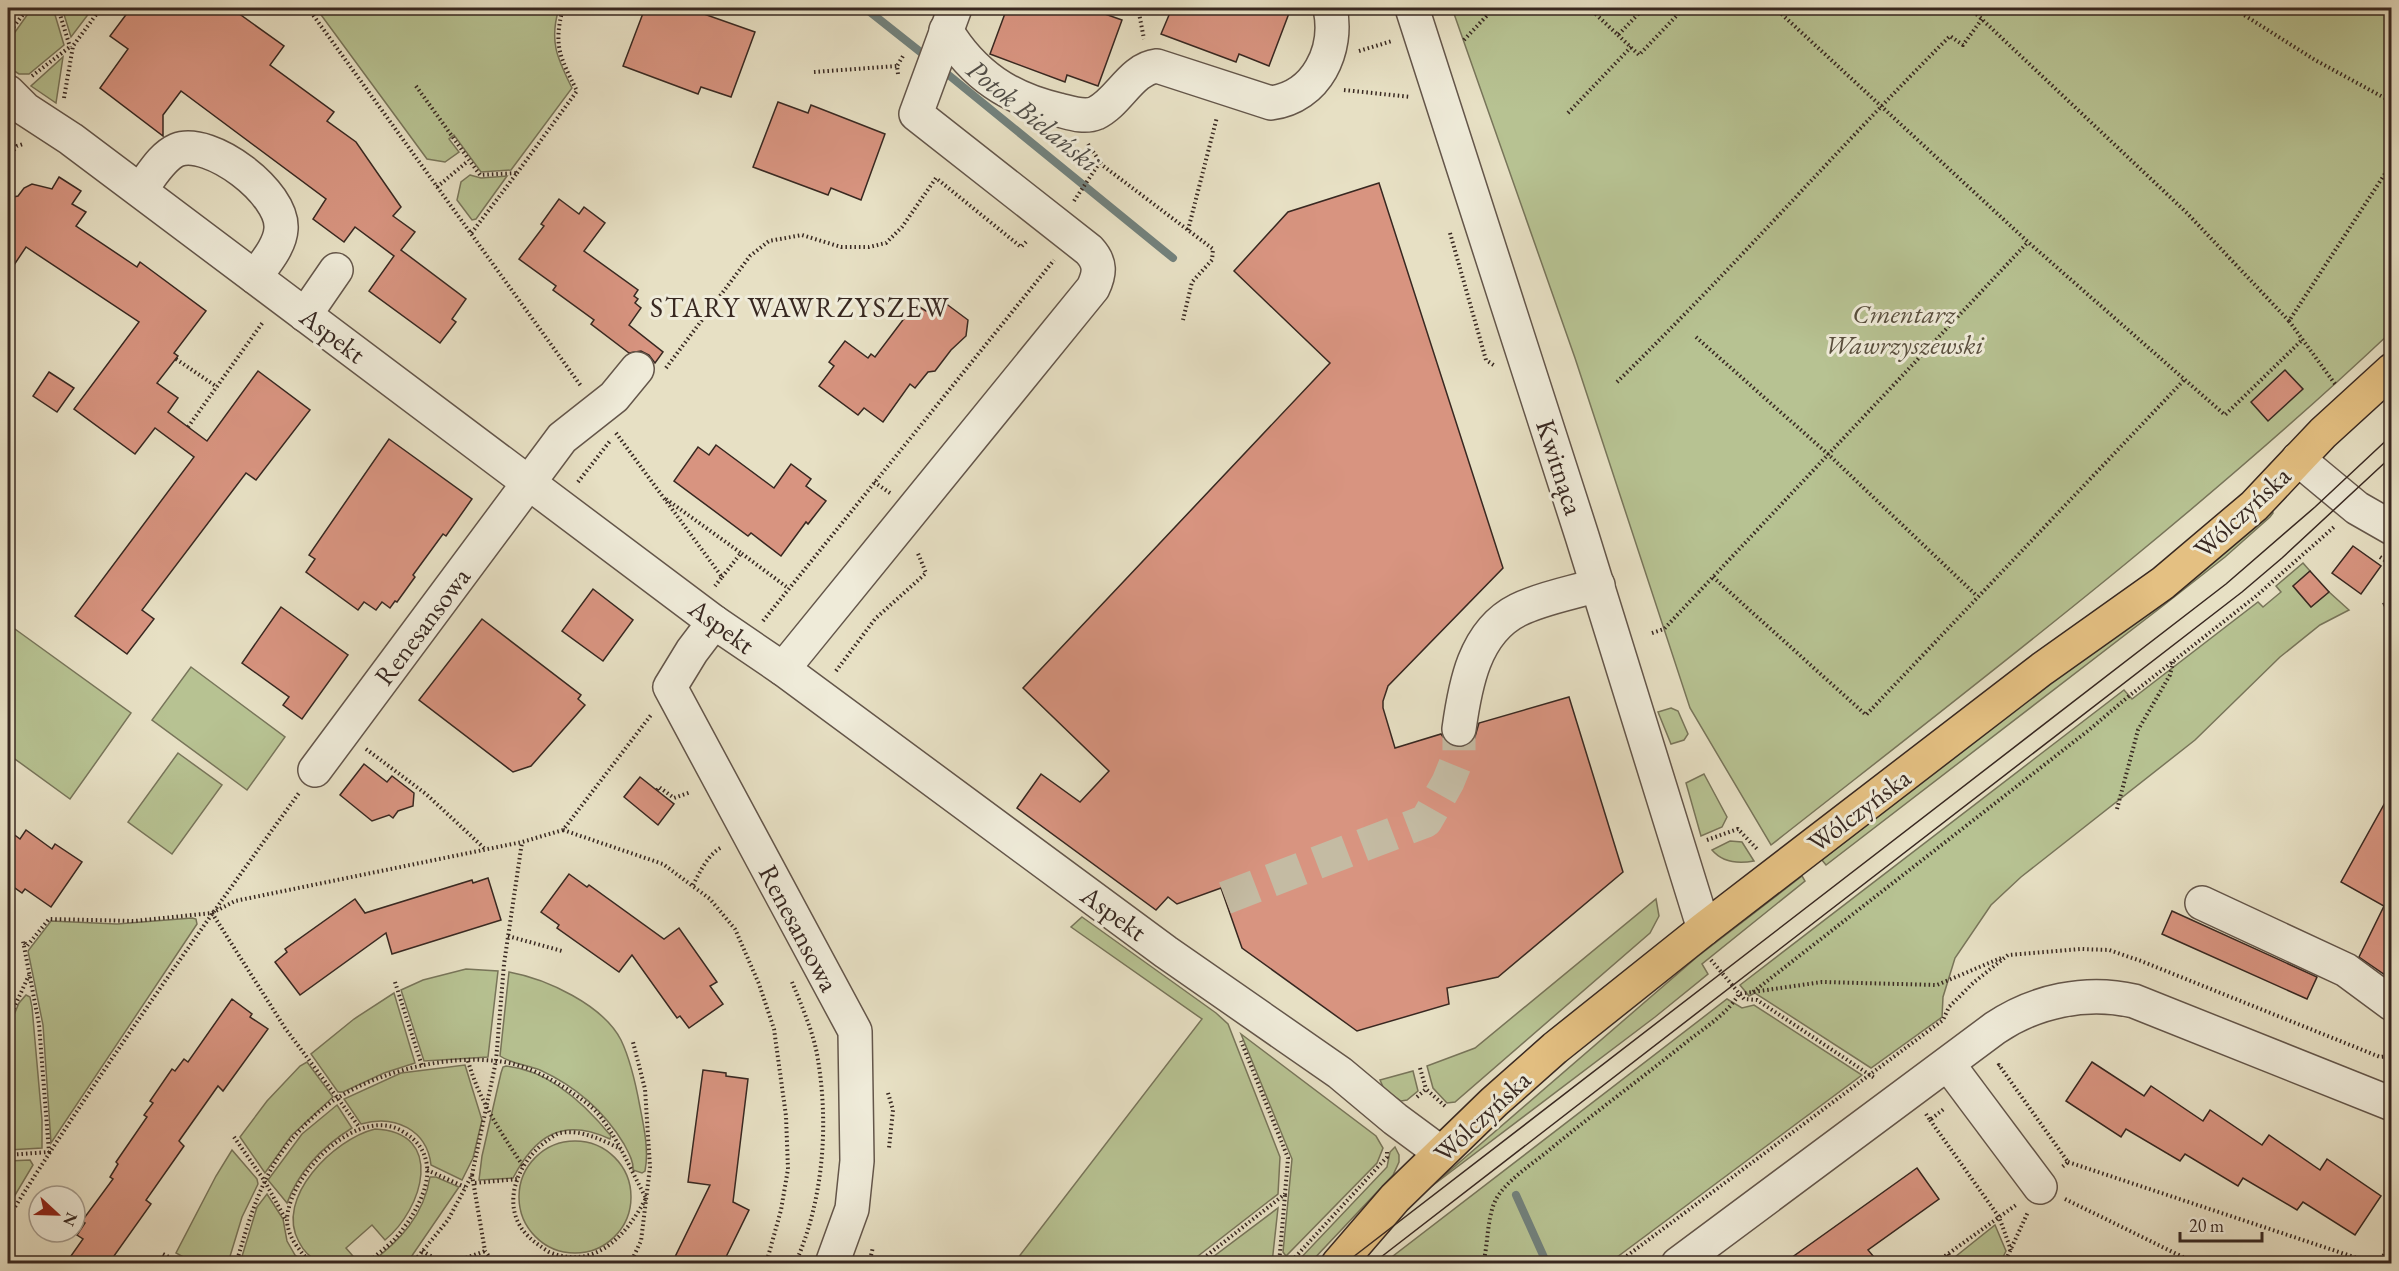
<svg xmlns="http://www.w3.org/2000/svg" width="2399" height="1271" font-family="'EB Garamond',serif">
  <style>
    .green { fill: #b7c292; stroke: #78755a; stroke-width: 1.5 }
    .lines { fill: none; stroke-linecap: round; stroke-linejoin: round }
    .stream { stroke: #72817c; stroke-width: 8 }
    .building { fill: #d89480; stroke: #382821; stroke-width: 1.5 }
    .minor-tunnel { stroke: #c4bba3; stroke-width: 33; stroke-dasharray: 33 16; stroke-linecap: butt }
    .minor-casing { stroke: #64564a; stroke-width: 36 }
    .major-casing { stroke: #382821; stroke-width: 36 }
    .path { stroke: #382821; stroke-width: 4; stroke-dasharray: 1.5 3; stroke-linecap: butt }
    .minor { stroke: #efebd9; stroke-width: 33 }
    .major { stroke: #e4c082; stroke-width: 33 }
    .tram { stroke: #382821; stroke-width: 1.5 }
    .labels { text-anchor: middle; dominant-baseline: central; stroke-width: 6; stroke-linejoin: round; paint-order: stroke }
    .park-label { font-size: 27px; font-style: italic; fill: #584e3d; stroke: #efebd9 }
    .street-label { font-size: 27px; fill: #382821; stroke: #efebd9 }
    .water-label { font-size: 28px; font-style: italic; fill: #504d47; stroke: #efebd9 }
    .neighbourhood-label { font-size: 28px; letter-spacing: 1.5px; fill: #382821; stroke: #efebd9 }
  </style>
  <rect width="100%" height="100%" fill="#e7e0c4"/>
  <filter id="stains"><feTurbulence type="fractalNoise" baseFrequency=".00333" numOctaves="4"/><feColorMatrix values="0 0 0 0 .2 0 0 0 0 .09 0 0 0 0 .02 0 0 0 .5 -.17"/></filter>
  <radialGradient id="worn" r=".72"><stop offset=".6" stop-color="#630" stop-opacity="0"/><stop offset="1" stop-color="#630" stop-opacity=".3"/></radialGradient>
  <g class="green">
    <path d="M32,8H53L64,45L29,74H19L8,67V42Z"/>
    <path d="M62,8H93L71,37Z"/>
    <path d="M316,8H559C549,41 557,58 572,88L511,170L481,172L454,135L449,139L459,152L445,162L427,159Z"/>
    <path d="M1452,8H2391V332C2196,516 1982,679 1771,845L1690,708L1575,358Z"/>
    <path d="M63,57L56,103L31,86Z"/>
    <path d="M470,175L481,178L507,176L476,219L472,220L457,200L461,182Z"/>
    <path d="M2272,508L2273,513L2270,517L2225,557L2164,605L1826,865L1822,860Z"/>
    <path d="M2303,563L2310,571L2293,586L2311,607L2329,592L2349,610L2320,625L2280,657L2195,740L2021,877L1991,905L1955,958L1943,997L1942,1017L1871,1068L1755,993L1749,996L1740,985L2124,690L2132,699L2258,602L2263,607L2281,592L2276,586Z"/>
    <path d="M8,624L131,713L70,799L8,754Z"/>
    <path d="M191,667L285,737L247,790L152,720Z"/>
    <path d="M1671,708L1678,711L1688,734L1684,740L1671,744L1658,712Z"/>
    <path d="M178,753L222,785L172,854L128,822Z"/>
    <path d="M1704,774L1727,817L1722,827L1701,836L1686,783Z"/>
    <path d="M1730,841L1742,842L1754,861C1738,864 1723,863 1712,850Z"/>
    <path d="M1802,876L1805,881L1702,964L1708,974L1655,1017L1432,1186L1697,957Z"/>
    <path d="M1656,899L1659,916L1650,933L1455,1102L1447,1103L1433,1088L1427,1066L1475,1048Z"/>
    <path d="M1082,917L1216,1013L1228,1024L1280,1157L1278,1194L1189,1263H1014L1202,1019L1071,927Z"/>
    <path d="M192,918L196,919L197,924L51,1143L43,1025L28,951L51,921L117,924Z"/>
    <path d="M466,969L498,971L488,1057L424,1061L401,990L423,980Z"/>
    <path d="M509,972C547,979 603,1005 621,1040C631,1061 636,1085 640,1107C644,1127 649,1151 645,1171L642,1173L633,1170C634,1161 628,1152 624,1144C604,1111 575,1086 540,1070C527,1065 512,1064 500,1056Z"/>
    <path d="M394,993L415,1063L384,1073L343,1092H338L311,1054L354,1019Z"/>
    <path d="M26,995L30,997L32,1007L42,1120V1148L8,1150V1029L19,1003Z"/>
    <path d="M1727,999L1742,1008L1754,1005L1862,1075L1609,1263H1384Z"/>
    <path d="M1241,1034L1376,1136L1383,1148L1377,1163L1286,1256L1283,1252L1292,1159Z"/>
    <path d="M307,1062L333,1097L291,1136L265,1173L240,1137L267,1101L300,1066Z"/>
    <path d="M465,1065L482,1120L473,1158L462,1180L431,1165C427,1130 395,1114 361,1124L344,1099L401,1073Z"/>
    <path d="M506,1066C549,1070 585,1104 611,1136L610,1139C562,1117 535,1136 513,1178L479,1180L482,1156L501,1073L503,1067Z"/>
    <path d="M1413,1071L1418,1091L1407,1100L1401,1101L1384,1089L1380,1080Z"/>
    <path d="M337,1105L352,1128C323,1146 299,1171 287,1203L268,1180L302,1134Z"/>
    <path d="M375,1129C446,1132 423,1209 385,1240L372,1225L346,1248L359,1263C346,1264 330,1266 318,1261C309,1257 303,1250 299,1242C274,1198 334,1139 375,1129Z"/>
    <circle cx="575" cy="1197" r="56"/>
    <path d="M1395,1147L1399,1155V1162L1393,1175L1310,1263L1295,1264L1387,1167L1390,1152Z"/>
    <path d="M232,1150L257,1179L258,1184L242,1217L228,1263H194L176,1253L216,1176Z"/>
    <path d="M30,1160L33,1165L8,1207V1161Z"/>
    <path d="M430,1177H436L459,1187L407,1263H370C400,1241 424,1215 430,1177Z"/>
    <path d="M267,1194L283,1219L287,1241L295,1255L305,1263H240L257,1207Z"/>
    <path d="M1278,1208L1272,1263H1205Z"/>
    <path d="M1995,1225L2006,1251L2000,1263H1957L1955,1257Z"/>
  </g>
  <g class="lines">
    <g class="stream">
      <path d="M865,8L928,58"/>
      <path d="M940,68L1173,258"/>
      <path d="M1516,1195L1547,1264"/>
    </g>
  </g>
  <g class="building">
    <path d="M131,8H231L284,46L270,65L334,112L327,121L356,142L401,207L393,216L415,232L401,250L466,299L452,319L456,322L440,343L369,291L394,256L355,227L344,242L313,219L326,199L181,91L163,115V136L100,88L128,49L110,36Z"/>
    <path d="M645,8H687L755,32L731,97L701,87L698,94L623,66Z"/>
    <path d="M1007,8H1088L1122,20L1098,86L1067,75L1065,82L990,54Z"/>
    <path d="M1172,8H1291L1269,66L1239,54L1236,62L1161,34Z"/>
    <path d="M778,102L808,113L811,105L885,134L861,200L831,188L828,195L753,167Z"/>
    <path d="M59,177L81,191L72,204L86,212L76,226L137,267L140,262L206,311L174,353L178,356L157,383L178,398L168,412L207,441L258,371L310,410L256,480L246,473L142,610L154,619L127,654L75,616L194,457L155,428L135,454L74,409L139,322L26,247L8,274V198L18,196L24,188L32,184L52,189Z"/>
    <path d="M1379,183L1503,568L1388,686L1383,701V708L1395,748L1441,734L1448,744L1456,747H1465L1474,740L1479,723L1569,697L1623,872L1498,977L1447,988L1449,1004L1357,1031L1242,948L1221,888L1177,904L1168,897L1156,910L1017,808L1041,774L1080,802L1109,771L1023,688L1330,363L1234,271L1288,212Z"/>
    <path d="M559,199L579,214L584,207L605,223L584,251L638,290L634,296L638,299L635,303L641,308L629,325L663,352L655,363L649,355L641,351L629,353L591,324L594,320L553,290L556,286L519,259L544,226L541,224Z"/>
    <path d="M937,297L968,320L966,336L951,350L935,371L928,372L915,388L910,384L883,422L864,408L858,415L819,386L834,366L829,362L845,341L868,358L871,354L875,357L915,304L926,311Z"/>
    <path d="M2285,370L2303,389L2268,421L2251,402Z"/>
    <path d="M49,372L74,388L57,412L33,396Z"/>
    <path d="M389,439L472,499L446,536L443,534L413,575L415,577L397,602L395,601L390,608L382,602L376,610L364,602L358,610L306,572L315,559L309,555Z"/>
    <path d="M716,445L774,488L791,464L811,479L806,486L826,501L808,524L806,522L781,556L751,533L748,536L674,481L698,447L709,455Z"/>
    <path d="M2353,546L2381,566L2361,594L2332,573Z"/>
    <path d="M2310,571L2329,592L2311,607L2293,586Z"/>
    <path d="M593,589L633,620L603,661L562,631Z"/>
    <path d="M281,607L348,655L302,719L283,705L289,697L242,663Z"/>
    <path d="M482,619L581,695L578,699L585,705L531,766L513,772L419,700Z"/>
    <path d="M364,764L387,782L392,776L414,793L413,806L398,811L393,818L389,815L372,821L340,795Z"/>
    <path d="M640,777L674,804L658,825L624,797Z"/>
    <path d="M2391,792V979L2359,957L2384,906L2341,882Z"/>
    <path d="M8,830L20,839L26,830L52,849L55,844L82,862L51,907L25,889L22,893L8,883Z"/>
    <path d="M569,874L587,887L589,885L664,939L679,928L717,982L710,986L723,1004L689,1028L680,1016L677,1018L632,955L619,972L557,928L559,925L541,912Z"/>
    <path d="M488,878L501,920L392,954L386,933L300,995L275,962L287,952L285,949L355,899L365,913L472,880L473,883Z"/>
    <path d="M2172,911L2317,977L2307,999L2162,934Z"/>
    <path d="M232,999L252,1014L250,1017L268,1029L223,1091L218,1086L179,1141L184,1146L146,1200L151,1204L109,1263H66L83,1239L77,1235L85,1223L82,1221L113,1179L110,1177L118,1164L116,1162L147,1117L144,1115L153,1103L150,1101L172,1069L175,1071L184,1059L188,1062Z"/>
    <path d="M2092,1062L2144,1096L2151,1086L2203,1121L2210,1110L2262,1145L2269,1135L2320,1170L2327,1159L2381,1196L2355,1235L2303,1202L2297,1210L2243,1178L2238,1186L2185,1154L2180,1161L2126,1129L2121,1137L2066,1101Z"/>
    <path d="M703,1070L726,1073V1076L748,1079L733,1202L749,1210L723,1263H672L710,1185L688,1182Z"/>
    <path d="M1917,1168L1939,1199L1868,1250L1879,1263H1784Z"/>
  </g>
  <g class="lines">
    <path class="minor-tunnel" d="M1225,898L1426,821L1448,782L1459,755V729"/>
    <defs>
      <g id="minor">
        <path d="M1412,8L1582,536L1704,929"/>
        <path d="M946,30C973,75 1010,99 1059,110C1071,113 1084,118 1096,113C1119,102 1131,69 1157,66L1271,103C1317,97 1339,50 1330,8"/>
        <path d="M8,92L25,109L71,139L714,622L783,669L1166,952L1340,1073L1395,1119L1441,1153"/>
        <path d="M140,190C151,177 161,157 177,150C210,137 284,193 281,229C280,246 265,263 255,277"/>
        <path d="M305,315L336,270"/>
        <path d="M2298,459L2357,508L2392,528"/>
        <path d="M714,622L692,651L670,687L855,1031L857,1161L852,1209L832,1264"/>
        <path d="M783,669L1093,288C1100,273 1101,263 1089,250L916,114L955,8"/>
        <path d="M1459,729C1465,686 1474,632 1518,610C1542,598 1572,593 1598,585"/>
        <path d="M315,770L562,438L614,397L637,369"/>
        <path d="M2202,903L2346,970L2392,1004"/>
        <path d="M1948,1064L2040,1187"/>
        <path d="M1678,1264L1995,1028C2035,1001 2086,990 2134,1001L2392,1104"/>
      </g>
      <path id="major" d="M1338,1264L1395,1198L1494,1102L1555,1048L1704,929L2042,669L2163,583L2254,506L2323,433L2392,370"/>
    </defs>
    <use href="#minor" class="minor-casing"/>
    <use href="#major" class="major-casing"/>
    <g class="path">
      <path d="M58,8L70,47"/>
      <path d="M308,8L581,386"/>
      <path d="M1138,8L1144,39"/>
      <path d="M1589,8L1618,35L1644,8"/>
      <path d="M1775,8L2028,242L2225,415L2303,339"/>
      <path d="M1970,8L2187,213L2289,321"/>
      <path d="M2233,8L2315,60L2392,102"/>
      <path d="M8,34L28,8"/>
      <path d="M1618,35L1639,55L1684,8"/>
      <path d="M1464,40L1494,8"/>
      <path d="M1359,51L1392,41"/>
      <path d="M814,72L897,66"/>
      <path d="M898,74L897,66L903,56"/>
      <path d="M32,76L71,46"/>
      <path d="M416,86L480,175L517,173L470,235"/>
      <path d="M1344,90L1411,97"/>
      <path d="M64,98L73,46L101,8"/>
      <path d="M1568,113L1631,47"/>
      <path d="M1088,144L1102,165L1213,249L1212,260L1192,282L1183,320"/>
      <path d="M8,157L17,146L23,144"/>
      <path d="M517,173L577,91C560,57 553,46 563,8"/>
      <path d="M437,187L468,161"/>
      <path d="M1074,201L1100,162"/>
      <path d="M1188,230L1217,117"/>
      <path d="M1450,233L1486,360L1495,366"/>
      <path d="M1696,337L1829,455L1977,596"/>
      <path d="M176,359L217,387"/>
      <path d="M666,368L750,256L769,241L802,235L841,247H869L886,243L902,227L936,178L1021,247L1028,240"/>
      <path d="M1617,382C1732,270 1837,149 1950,36L1963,45L1982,19"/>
      <path d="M2335,384L2289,321L2392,163"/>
      <path d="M188,427L263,322"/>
      <path d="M616,433L722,577L715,586"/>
      <path d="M578,482L610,441"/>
      <path d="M874,482L890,493"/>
      <path d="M666,499L741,553"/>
      <path d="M2380,557L2392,565"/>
      <path d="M722,577L741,553L788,588"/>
      <path d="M1713,577L1866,715L2185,379"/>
      <path d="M2383,605L2392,601"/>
      <path d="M763,621L1054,260"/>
      <path d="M1652,633L1664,629L2028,242"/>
      <path d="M836,671L875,619L926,573L917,551"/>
      <path d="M366,749L426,794L484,848"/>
      <path d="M657,790L659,787L674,798L691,792"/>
      <path d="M2117,809L2138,730L2170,675L2173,662"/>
      <path d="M563,830L663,864L710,899L735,929L759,984L774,1029L786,1116L788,1169L781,1210L766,1264"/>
      <path d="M1707,840L1738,829L1758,850"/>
      <path d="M693,885C700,872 708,854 722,847"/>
      <path d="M212,913L285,1028L360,1128"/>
      <path d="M508,936L562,951"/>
      <path d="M1711,960L1744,999L1757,1000L1876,1079"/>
      <path d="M395,982L422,1066"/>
      <path d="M792,982C802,1007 814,1033 818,1060C829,1127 823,1202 795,1264"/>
      <path d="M1753,992L2089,730L2129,696L2255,597L2334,527"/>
      <path d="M8,1021L29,975"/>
      <path d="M468,1061C480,1102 500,1131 523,1166"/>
      <path d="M1998,1066L1999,1065L2068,1162L2061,1168"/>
      <path d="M1420,1068L1426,1089"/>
      <path d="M888,1093L893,1110L889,1148"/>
      <path d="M1417,1097L1426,1089L1447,1108"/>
      <path d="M1926,1114L1930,1120L1945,1108"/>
      <path d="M1930,1120L1999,1217L2011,1250"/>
      <path d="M234,1137L264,1180L286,1220"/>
      <path d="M8,1155L49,1152L39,1024L23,941L27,946L49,919L134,921L212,913L235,901L522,842L563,830L651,715"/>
      <path d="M2068,1162L2375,1264"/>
      <path d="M427,1170L465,1187"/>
      <path d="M472,1175L496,1061L504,964L522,842"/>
      <path d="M475,1183L518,1179"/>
      <path d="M2065,1199L2197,1264"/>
      <path d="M8,1218C99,1073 198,932 299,793"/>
      <path d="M422,1251L445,1264"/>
      <path d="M163,1254L182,1264"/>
      <path d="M1948,1254L1953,1264"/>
      <path d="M236,1264C249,1220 261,1176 291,1140C304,1125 322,1107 339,1097C382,1071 446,1055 496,1061C522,1063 546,1076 567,1089C578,1097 591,1105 599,1115C619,1140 631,1171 646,1198C627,1235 595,1271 549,1252C537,1244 526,1237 519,1224C503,1194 523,1157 548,1140C551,1138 555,1134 560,1133C581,1129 602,1140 621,1149"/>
      <path d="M316,1264C307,1260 304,1256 299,1249C293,1242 287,1230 287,1220C288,1175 360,1101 405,1133C418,1141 425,1151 427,1166C430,1191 410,1222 394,1240C386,1248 375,1256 366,1264"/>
      <path d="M412,1264L448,1220L472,1175L485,1251L495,1264"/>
      <path d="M449,1264L485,1251"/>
      <path d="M630,1264L641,1241L650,1167L645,1089L633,1042"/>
      <path d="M869,1264L873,1247"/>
      <path d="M1196,1264L1285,1194L1288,1158L1241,1041"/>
      <path d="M1279,1264L1285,1195"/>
      <path d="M1289,1264L1387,1157V1150"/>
      <path d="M1483,1264C1489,1242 1486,1211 1500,1193C1512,1177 1532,1164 1548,1151C1594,1113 1642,1078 1689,1040C1706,1027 1728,1013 1739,994L1822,982L1937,985L2001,958"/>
      <path d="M1616,1264L1943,1020L1949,1007L1973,983L2008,955L2081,949L2109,950L2141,961L2380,1057L2392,1056"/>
      <path d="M1934,1264L2016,1205"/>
      <path d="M2004,1264L2028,1212"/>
      <path d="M2380,1264L2392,1236"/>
    </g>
    <use href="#minor" class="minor"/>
    <use href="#major" class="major"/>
    <g class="tram">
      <path d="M1344,1264L2226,584L2315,507L2392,435"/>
      <path d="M1372,1264L2242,592L2282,558L2392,456"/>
    </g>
  </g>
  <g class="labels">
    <g class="park-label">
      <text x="1904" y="313">Cmentarz<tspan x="1904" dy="31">Wawrzyszewski</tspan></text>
    </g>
    <g class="street-label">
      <text transform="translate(333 335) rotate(37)">Aspekt</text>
      <text transform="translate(1560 467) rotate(72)">Kwitnąca</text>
      <text transform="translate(2242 512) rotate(-43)">Wólczyńska</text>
      <text transform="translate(422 626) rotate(-53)">Renesansowa</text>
      <text transform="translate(722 626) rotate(36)">Aspekt</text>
      <text transform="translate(1859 810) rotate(-37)">Wólczyńska</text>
      <text transform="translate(1114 913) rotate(36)">Aspekt</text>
      <text transform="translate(799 928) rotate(62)">Renesansowa</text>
      <text transform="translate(1482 1116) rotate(-43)">Wólczyńska</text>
    </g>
    <g class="water-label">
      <text transform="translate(1033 115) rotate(39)">Potok Bielański</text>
    </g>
    <g class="neighbourhood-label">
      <text x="800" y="307">STARY WAWRZYSZEW</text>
    </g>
  </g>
  <rect width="2399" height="1271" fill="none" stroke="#e7e0c4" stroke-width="30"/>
  <rect x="9" y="9" width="2381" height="1253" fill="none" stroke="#382821" stroke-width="3"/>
  <rect x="15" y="15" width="2369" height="1241" fill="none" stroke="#382821" stroke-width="1.5"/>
  <g transform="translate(57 1214) rotate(112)"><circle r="28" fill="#efebd9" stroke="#a69d8f" stroke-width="1.5"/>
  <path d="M0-4.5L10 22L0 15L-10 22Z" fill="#8f2418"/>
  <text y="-9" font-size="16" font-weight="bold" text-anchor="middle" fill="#382821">N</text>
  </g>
  <path d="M2180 1232v9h82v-9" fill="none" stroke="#382821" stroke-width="3"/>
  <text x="2189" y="1232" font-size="18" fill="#382821" stroke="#efebd9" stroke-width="4.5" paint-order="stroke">20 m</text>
  <rect width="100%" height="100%" filter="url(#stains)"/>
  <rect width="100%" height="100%" fill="url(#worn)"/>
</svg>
